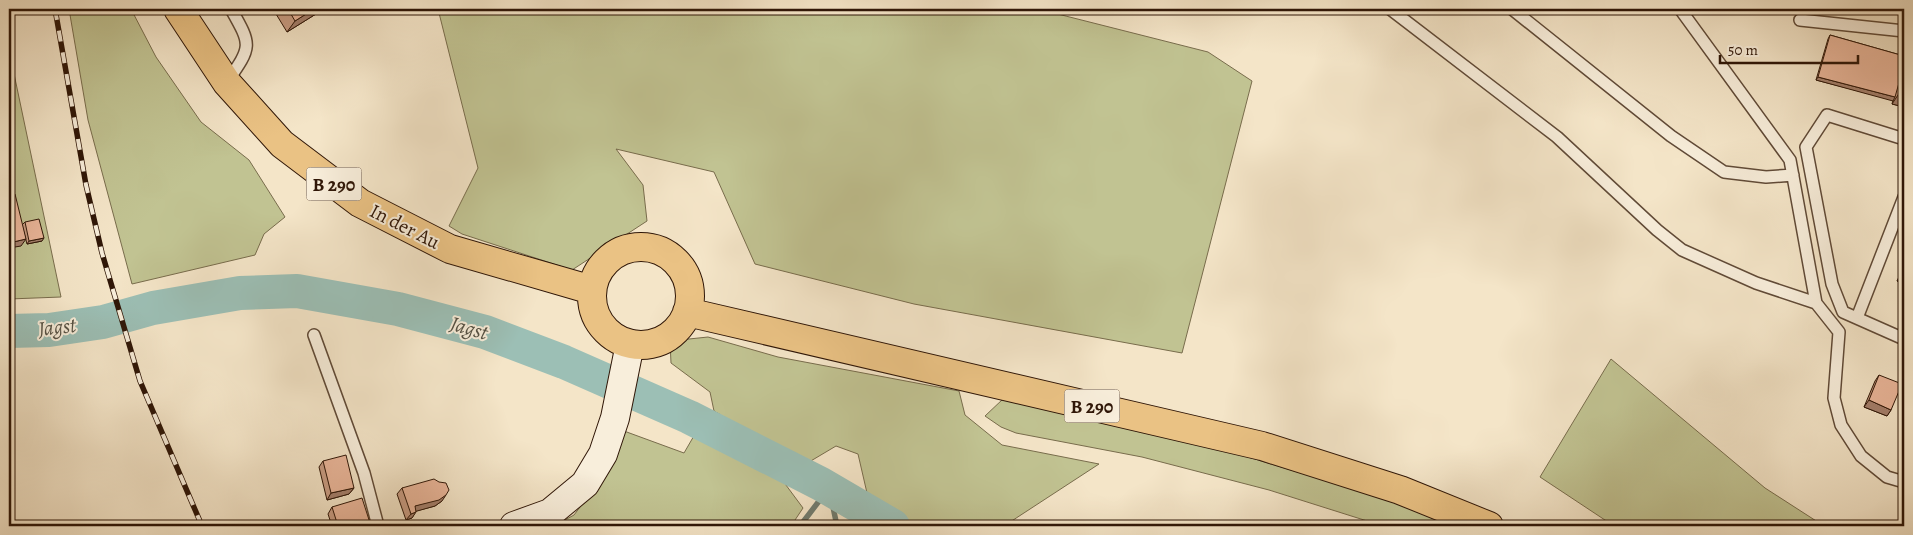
<svg xmlns="http://www.w3.org/2000/svg" width="1913" height="535" font-family="Alegreya,serif">
<style>
.grass{fill:#c1c392;stroke:#786c4c}
.lines{fill:none;stroke-linecap:round;stroke-linejoin:round}
.stream{stroke:#707b6f;stroke-width:5.5}
.river{stroke:#9cbfb5;stroke-width:34}
.service-casing{stroke:#604a37;stroke-width:14}
.secondary-casing{stroke:#2f1607;stroke-width:30}
.primary-casing{stroke:#2f1607;stroke-width:30}
.service{stroke:#f8eedb;stroke-width:11}
.secondary{stroke:#f8eedb;stroke-width:28}
.primary{stroke:#eac284;stroke-width:28}
.rail-casing{stroke:#2f1607;stroke-width:5.5}
.rail{stroke:#f8eedb;stroke-width:4;stroke-dasharray:11;stroke-linecap:butt}
.wall{fill:#c99d84;stroke:#2f1607}
.shaded-wall{fill:#a47f6c;stroke:#2f1607}
.building{fill:#eab69a;stroke:#2f1607}
.labels{text-anchor:middle;stroke-width:4;stroke-linejoin:round;paint-order:stroke}
.shield{fill:#f8eedb;stroke:#6b5747;stroke-width:1}
.shield-label{font-size:19px;font-weight:bold;fill:#2f1607}
.street-label{font-size:20px;fill:#2f1607;stroke:#f8eedb}
.water-label{font-size:21px;font-style:italic;fill:#555144;stroke:#f8eedb}
</style>
<rect width="100%" height="100%" fill="#f4e5c8"/>
<filter id="stains"><feTurbulence type="fractalNoise" baseFrequency=".004" numOctaves="4"/><feColorMatrix values="0 0 0 0 .2 0 0 0 0 .09 0 0 0 0 .02 0 0 0 .5 -.17"/></filter>
<radialGradient id="worn" r=".72"><stop offset=".6" stop-color="#630" stop-opacity="0"/><stop offset="1" stop-color="#630" stop-opacity=".3"/></radialGradient>
<!-- grass -->
<path class="grass" d="M69,9H131L156,57L201,122L249,160L285,217L264,234L255,255L132,284L88,120Z
M438,9H1038L1208,52L1252,81L1182,353L914,304L755,264L714,172L616,149L643,185L647,221L572,270L462,234L449,226L478,168Z
M9,50L61,297L9,299Z
M708,337L778,357L959,391L965,415L1002,445L1099,464L1004,526H907L867,493L858,454L836,446L804,465L714,411L710,392L671,363L670,341Z
M1611,359L1765,488L1824,526H1614L1540,477Z
M1003,399L1195,441L1387,499L1451,526H1383L1269,490L1142,457L1016,433L1001,427L985,416Z
M624,431L684,453L695,434L780,477L803,508L791,526H554L574,515L605,474Z"/>
<g class="lines">
<!-- stream -->
<path class="stream" d="M829,488L837,526
M800,526L829,488"/>
<!-- river -->
<path class="river" d="M9,331L49,330L103,322L153,308L240,293L297,291L398,309L485,332L564,362L689,417L821,484L893,526"/>
<!-- service casing -->
<g class="service-casing">
<path id="service" d="M1390,9L1557,137L1657,230L1682,250L1756,283L1816,303L1839,332L1834,398L1841,425L1861,456L1887,477L1904,482
M1512,9L1671,136L1724,172L1766,177L1793,175
M1680,9L1790,160L1816,303
M1800,20L1904,31
M227,82C252,46 252,46 231,9
M1904,139L1827,115L1806,147L1832,284L1843,312L1904,339
M1857,318L1904,197
M314,335L364,473L378,526"/>
</g>
<!-- secondary casing -->
<g class="secondary-casing">
<path id="secondary" d="M514,526L550,513L585,484L603,454L615,418L630,344"/>
</g>
<!-- primary casing -->
<g class="primary-casing">
<path id="primary" d="M178,9L227,83L282,144L360,203L450,249L592,290
M592 296a49 49 0 1 1 98 0a49 49 0 1 1-98 0Z
M687,312L1262,446L1400,490L1489,526"/>
</g>
<!-- service -->
<use href="#service" class="service"/>
<!-- secondary -->
<use href="#secondary" class="secondary"/>
<!-- primary -->
<use href="#primary" class="primary"/>
<!-- rail casing -->
<g class="rail-casing">
<path id="rail" d="M55,9L86,185L102,253L140,381L202,526"/>
</g>
<!-- rail -->
<use href="#rail" class="rail"/>
</g>
<!-- wall -->
<path class="wall" d="M273,9H324L287,32Z
M1830,35L1904,56V107L1892,104L1893,100L1816,80L1828,39Z
M25,222L42,241L27,244L22,225Z
M1904,266V284L1897,281Z
M1879,375L1891,410L1887,416L1864,407L1875,381Z
M323,461L354,488L349,494L327,500L319,467Z
M402,488L442,501L435,506L416,511L412,518L406,520L397,494Z
M332,507L371,526H332L328,514Z"/>
<!-- shaded-wall -->
<path class="shaded-wall" d="M314,9H324L287,32L295,21Z
M1818,77L1895,97L1893,101L1816,80Z
M1900,92L1904,94V107L1892,104Z
M44,238L42,241L27,244L29,241Z
M26,239L21,246L9,248V243Z
M1904,272V284L1897,281Z
M1869,400L1891,410L1887,416L1864,407Z
M354,488L349,494L327,500L331,493Z
M446,495L442,501L435,506L410,513L415,506Z
M416,512L412,518L406,520L411,514Z"/>
<!-- building -->
<path class="building" d="M288,9H314L295,21Z
M1830,35L1904,56V65L1895,97L1818,77Z
M1904,76V94L1900,92Z
M15,194L26,239L9,243V195Z
M39,219L44,238L29,241L25,222Z
M1879,375L1902,384L1891,410L1869,400Z
M346,455L354,488L331,493L323,461Z
M434,479L439,482L446,483L449,490L446,495L439,500L415,506L416,512L411,514L402,488Z
M362,498L371,526H338L332,507Z"/>
<g class="labels">
<!-- shield labels -->
<g class="shield">
<rect x="306.5" y="167.5" width="55" height="33" rx="4"/>
<rect x="1064.5" y="389.5" width="55" height="33" rx="4"/>
</g>
<g class="shield-label">
<text x="334" y="191">B 290</text>
<text x="1092" y="413">B 290</text>
</g>
<!-- street labels -->
<g class="street-label">
<text transform="translate(405 226) rotate(27)" y="7">In der Au</text>
</g>
<!-- water labels -->
<g class="water-label">
<text transform="translate(57 327) rotate(-6)" y="7">Jagst</text>
<text transform="translate(469 328) rotate(16)" y="7">Jagst</text>
</g>
</g>
<!-- margin -->
<rect width="1913" height="535" fill="none" stroke="#f4e5c8" stroke-width="30"/>
<rect x="10" y="10" width="1893" height="515" fill="none" stroke="#2f1607" stroke-width="2.5"/>
<rect x="15" y="15" width="1883" height="505" fill="none" stroke="#2f1607"/>
<!-- scale -->
<path d="M1720 55v8h138v-8" fill="none" stroke="#2f1607" stroke-width="2.5"/>
<text x="1728" y="55" font-size="15" fill="#2f1607" stroke="#f8eedb" stroke-width="4" paint-order="stroke">50 m</text>
<rect width="100%" height="100%" filter="url(#stains)"/>
<rect width="100%" height="100%" fill="url(#worn)"/>
</svg>
